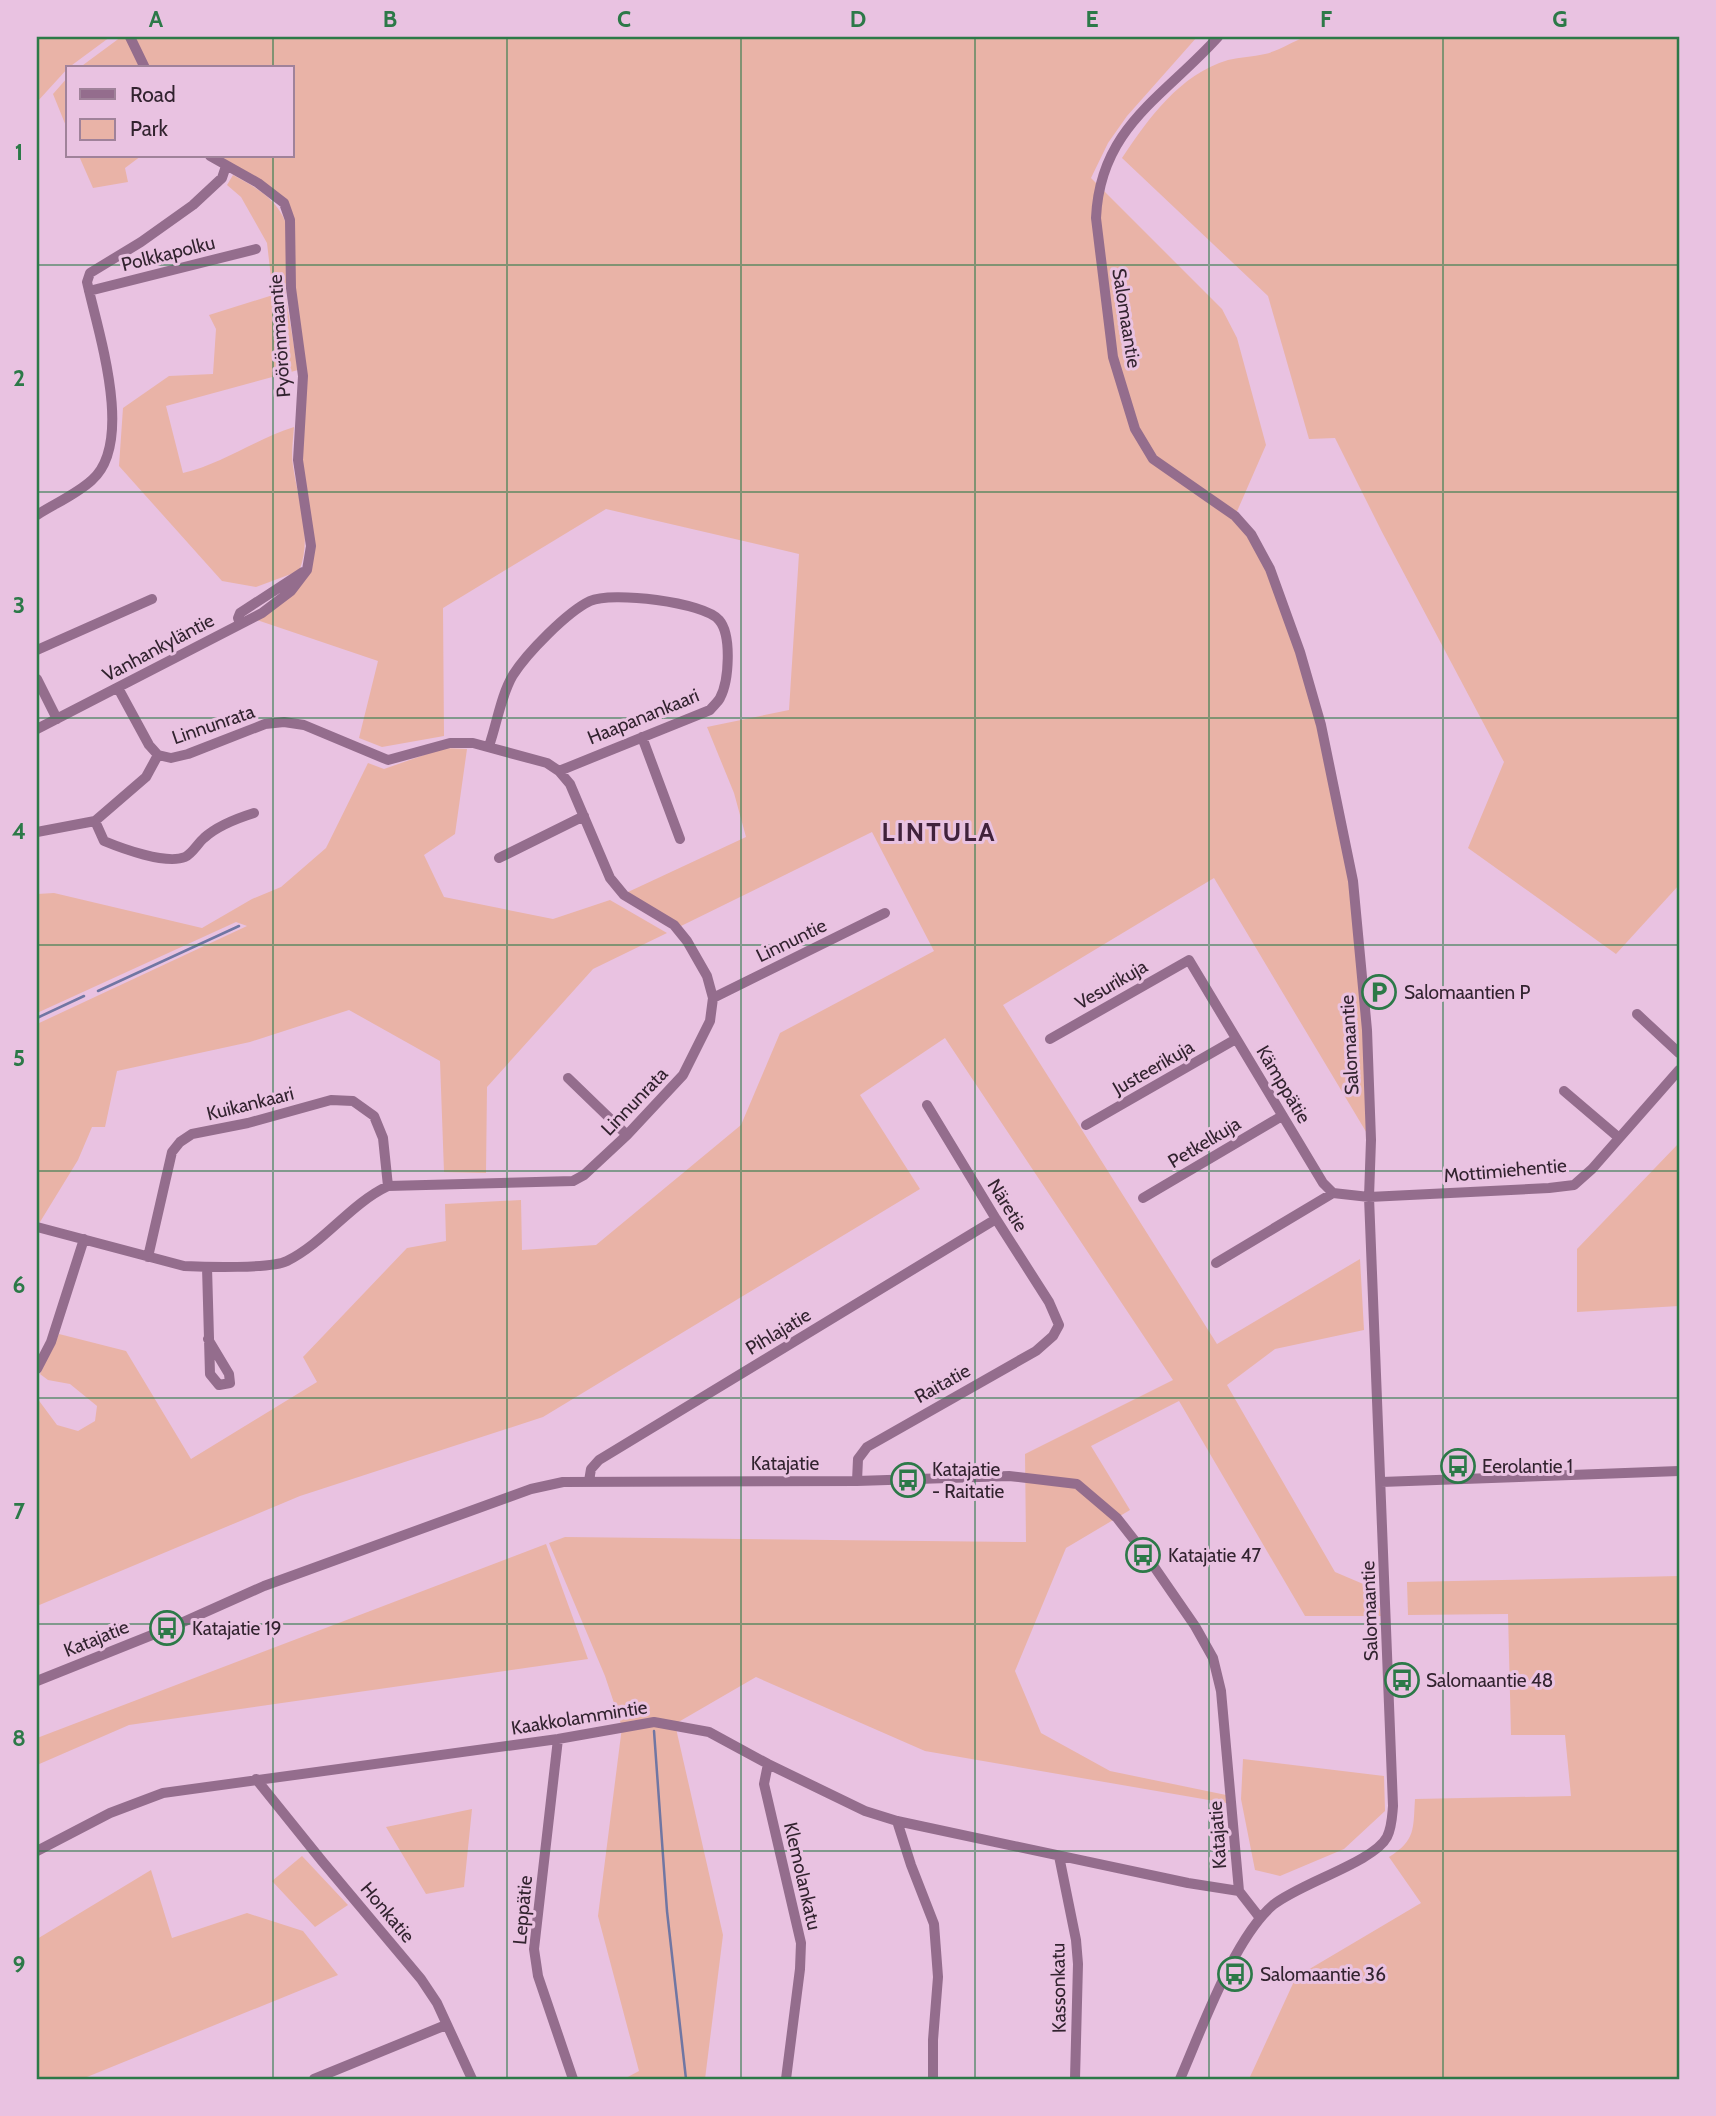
<svg xmlns="http://www.w3.org/2000/svg" width="1716" height="2116" font-family="Cabin,sans-serif">
<style>
.green{fill:#e9b3a7}
.lines{fill:none;stroke-linecap:round;stroke-linejoin:round}
.stream{stroke:#7076a3;stroke-width:2.5}
.minor{stroke:#946d8d;stroke-width:10}
.grid{fill:none;stroke:#2c7948;stroke-width:2;stroke-opacity:0.55}
.labels{text-anchor:middle;stroke-width:6;stroke-linejoin:round;paint-order:stroke}
.street-label{font-size:19px;fill:#32232f;stroke:#e9c2e1}
.poi-label{font-size:19px;fill:#32232f;stroke:#e9c2e1;text-anchor:start}
.district-label{font-size:26px;font-weight:bold;letter-spacing:2px;fill:#40223b;stroke:#e9c2e1}
.neatline{fill:none;stroke:#2c7948;stroke-width:2.5}
.grid-label{font-size:23px;text-anchor:middle;font-weight:bold;fill:#2c7948}
</style>
<rect width="100%" height="100%" fill="#e9c2e1"/>
<!-- green -->
<path class="green" d="M37,37H110L68,68L37,102Z
M121,37H126L141,68H79Z
M131,37H1197L1127,116L1108,143L1091,178L1222,309L1237,338L1266,445L1235,516L1270,569L1300,652L1351,868L1371,1140L1214,878L1003,1005L1217,1344L1360,1259L1364,1330L1275,1349L1227,1385L1335,1572L1375,1589L1381,1616H1305L1179,1401L1091,1446L1130,1510L1066,1548L1015,1671L1041,1733L1110,1771L1231,1796L1232,1804L925,1751L756,1677L675,1724L723,1935L705,2079H624L639,2071L598,1916L622,1727L605,1676L549,1543L565,1537L1026,1542L1025,1454L1173,1380L945,1038L860,1095L920,1189L543,1417L300,1496L37,1606V1398L57,1425L78,1431L95,1421L97,1406L70,1384L48,1380L40,1374L59,1334L126,1351L191,1459L317,1382L303,1357L407,1248L446,1241L445,1204L521,1200L522,1250L596,1245L741,1125L780,1033L934,951L872,832L681,926L628,892L746,837L734,793L707,727L789,710L799,554L606,509L443,608L444,736L382,747L359,738L378,661L251,618L291,591L307,570L311,546L298,460L303,376L286,238V298L298,370L166,406L183,473C222,464 256,439 294,427C293,440 291,454 293,466C298,501 313,538 299,571L256,587L222,581L119,466L123,408L169,376L213,374L216,329L209,315L273,295L267,243L241,197L227,185L233,175C255,187 275,197 285,221L284,203L211,156H292V68H146Z
M1305,37H1679V885L1616,954L1468,848L1504,762L1382,532L1335,438L1309,439L1268,296L1122,158C1148,119 1180,74 1228,60C1240,57 1253,57 1265,54C1278,51 1292,42 1305,37Z
M68,77V131L53,94Z
M79,156H141L125,168L128,182L93,188Z
M444,748L467,749L455,834L424,855L444,897L553,919L610,900L667,933L593,969L487,1087L486,1173L444,1172L440,1061L349,1010L250,1042L117,1071L105,1127H92L78,1160L40,1222L37,1221V1024L247,926L236,922L37,1013V894L54,893L202,928L252,899L281,887L326,848L368,763L384,769Z
M1679,1143V1306L1577,1312V1249Z
M546,1544L588,1659L129,1725L37,1765V1738Z
M1679,1576V2079H1249L1296,1977L1421,1903L1389,1857C1416,1840 1413,1829 1415,1799L1571,1796L1565,1735H1511L1508,1614L1408,1615L1407,1582Z
M1243,1759L1384,1776L1385,1811L1344,1849L1280,1876L1255,1870L1241,1799Z
M472,1809L464,1887L426,1894L386,1827Z
M302,1856L348,1905L315,1927L272,1881Z
M151,1870L172,1938L247,1913L303,1931L338,1975L82,2079H37V1939Z"/>
<g class="lines">
<!-- stream -->
<path class="stream" d="M98,991L239,926
M37,1018L84,996
M654,1731L667,1911L686,2079"/>
<!-- minor -->
<path class="minor" d="M130,37L145,68
M89,291L256,249
M37,515C54,504 77,494 92,480C135,442 98,332 87,282L90,273L141,242L193,205L222,178L226,166
M240,624L238,618L240,613L303,572
M37,650L152,599
M37,679L57,719
M37,729L262,613L291,591L307,570L311,546L298,460L303,376L291,288L290,220L284,203L258,183L210,156
M642,737L680,839
M489,746C497,723 501,695 513,675C527,653 567,612 590,601C611,591 704,602 719,620C732,635 729,681 720,698C718,702 713,706 710,710L559,771
M95,821L104,841C121,848 166,865 185,857C192,854 198,843 204,838C217,826 238,818 254,813
M37,832L95,821L146,777L158,755
M499,858L584,816
M713,998L885,913
M1637,1014L1679,1053
M1050,1039L1189,960L1323,1183L1333,1193L1369,1197L1549,1188L1574,1185L1592,1169L1679,1070
M568,1078L627,1135
M1564,1091L1618,1137
M1086,1125L1236,1039
M1143,1198L1282,1116
M37,1227L184,1266C205,1267 271,1269 287,1261C325,1242 350,1204 388,1186L573,1181L584,1175L627,1135L683,1075L710,1021L713,998L707,976L687,941L674,925L624,895L610,878L570,784L559,771L547,763L473,743H450L388,760L304,725L284,722L265,724L188,754L171,758L158,755L149,745L118,688
M148,1257L172,1152L180,1142L192,1134L248,1123L331,1100L353,1101L374,1116L383,1138L388,1186
M1216,1263L1333,1193
M207,1267L210,1374L219,1385L230,1383L229,1374L208,1339
M37,1369L51,1342L84,1239
M589,1481L591,1469L599,1460L996,1219
M857,1481L858,1459L867,1447L1036,1351L1053,1336L1059,1325L1049,1302L996,1219L927,1105
M1381,1482L1679,1471
M37,1681L172,1627L264,1586L531,1489L563,1482L857,1481L1009,1476L1077,1484L1117,1518L1146,1555L1195,1626L1213,1658L1221,1691L1239,1891L1260,1918
M558,1739L534,1949L538,1976L573,2079
M768,1764L764,1784L801,1943L800,1969L786,2079
M256,1779L322,1861L421,1979L437,2003L472,2079
M897,1821L911,1865L934,1924L938,1977L933,2040V2079
M37,1851L110,1813L163,1793L558,1739L654,1722L709,1732L768,1764L865,1811L897,1821L1188,1883L1239,1891
M1059,1856L1076,1940L1078,1964L1075,2079
M314,2079L446,2025
M1180,2079C1201,2031 1234,1938 1273,1905C1300,1883 1374,1862 1387,1837C1392,1827 1392,1817 1393,1806L1369,1197L1371,1140L1367,1030L1353,881L1321,725L1300,652L1270,569L1251,534L1235,516L1153,459L1135,429L1113,357L1096,218C1100,127 1164,97 1218,37"/>
</g>
<!-- grid -->
<path class="grid" d="M273,37V68M507,37V2079M741,37V2079M975,37V2079M1209,37V2079M1443,37V2079M273,156V2079M37,265H1679M37,492H1679M37,718H1679M37,945H1679M37,1171H1679M37,1398H1679M37,1624H1679M37,1851H1679"/>
<!-- icons -->
<defs>
<g id="parking-ring" transform="scale(1.75)"><circle r="9.5" fill="#e9c2e1" stroke="#2c7948" stroke-width="1.5"/><path d="M-3.5-5.5H1a3.5 3.5 0 0 1 0 7H-1V5.5H-3.5ZM-1-3.4V-.6H.8a1.4 1.4 0 0 0 0-2.8Z" fill="#2c7948"/></g>
<g id="bus-ring" transform="scale(1.75)"><circle r="9.5" fill="#e9c2e1" stroke="#2c7948" stroke-width="1.5"/><path d="M-5-6H5V4H4V6H2V4H-2V6H-4V4H-5ZM-3.5-4V0h7V-4ZM-3.5 1.2v1.5H-2V1.2ZM2 1.2v1.5H3.5V1.2Z" fill="#2c7948"/></g>
</defs>
<g fill-rule="evenodd">
<use href="#parking-ring" x="1379" y="992"/>
<use href="#bus-ring" x="1458" y="1466"/>
<use href="#bus-ring" x="908" y="1480"/>
<use href="#bus-ring" x="1143" y="1555"/>
<use href="#bus-ring" x="167" y="1628"/>
<use href="#bus-ring" x="1402" y="1680"/>
<use href="#bus-ring" x="1235" y="1974"/>
</g>
<g class="labels">
<!-- street labels -->
<g class="street-label">
<text transform="translate(168 253) rotate(-14)" y="7">Polkkapolku</text>
<text transform="translate(1127 318) rotate(81)" y="7">Salomaantie</text>
<text transform="translate(279 336) rotate(-94)" y="7">Pyörönmaantie</text>
<text transform="translate(158 647) rotate(-28)" y="7">Vanhankyläntie</text>
<text transform="translate(643 716) rotate(-22)" y="7">Haapanankaari</text>
<text transform="translate(213 724) rotate(-19)" y="7">Linnunrata</text>
<text transform="translate(791 940) rotate(-26)" y="7">Linnuntie</text>
<text transform="translate(1111 984) rotate(-30)" y="7">Vesurikuja</text>
<text transform="translate(1349 1045) rotate(-93)" y="7">Salomaantie</text>
<text transform="translate(1153 1067) rotate(-30)" y="7">Justeerikuja</text>
<text transform="translate(1284 1084) rotate(59)" y="7">Kämppätie</text>
<text transform="translate(634 1101) rotate(-46)" y="7">Linnunrata</text>
<text transform="translate(250 1103) rotate(-14)" y="7">Kuikankaari</text>
<text transform="translate(1204 1142) rotate(-31)" y="7">Petkelkuja</text>
<text transform="translate(1505 1170) rotate(-5)" y="7">Mottimiehentie</text>
<text transform="translate(1008 1205) rotate(58)" y="7">Näretie</text>
<text transform="translate(778 1331) rotate(-31)" y="7">Pihlajatie</text>
<text transform="translate(942 1383) rotate(-29)" y="7">Raitatie</text>
<text x="785" y="1470">Katajatie</text>
<text transform="translate(1369 1611) rotate(-92)" y="7">Salomaantie</text>
<text transform="translate(96 1638) rotate(-22)" y="7">Katajatie</text>
<text transform="translate(579 1717) rotate(-9)" y="7">Kaakkolammintie</text>
<text transform="translate(1217 1835) rotate(-94)" y="7">Katajatie</text>
<text transform="translate(803 1876) rotate(77)" y="7">Klemolankatu</text>
<text transform="translate(522 1910) rotate(-85)" y="7">Leppätie</text>
<text transform="translate(388 1912) rotate(50)" y="7">Honkatie</text>
<text transform="translate(1058 1988) rotate(-91)" y="7">Kassonkatu</text>
</g>
<!-- poi labels -->
<g class="poi-label">
<text x="1404" y="999">Salomaantien P</text>
<text x="1482" y="1473">Eerolantie 1</text>
<text x="932" y="1476">Katajatie<tspan x="932" dy="22">- Raitatie</tspan></text>
<text x="1168" y="1562">Katajatie 47</text>
<text x="192" y="1635">Katajatie 19</text>
<text x="1426" y="1687">Salomaantie 48</text>
<text x="1260" y="1981">Salomaantie 36</text>
</g>
<!-- district labels -->
<g class="district-label">
<text x="939" y="841">LINTULA</text>
</g>
</g>
<!-- border -->
<rect width="1716" height="2116" fill="none" stroke="#e9c2e1" stroke-width="77"/>
<!-- legend -->
<rect x="66" y="66" width="228" height="91" fill="#e9c2e1" stroke="#a0829a" stroke-width="2"/>
<rect x="80" y="89" width="35" height="10" fill="#946d8d" stroke="#a0829a" stroke-width="2"/>
<text x="130" y="102" font-size="21" fill="#32232f">Road</text>
<rect x="80" y="119" width="35" height="21" fill="#e9b3a7" stroke="#a0829a" stroke-width="2"/>
<text x="130" y="136" font-size="21" fill="#32232f">Park</text>
<rect x="38" y="38" width="1640" height="2040" class="neatline"/>
<g class="grid-label">
<text x="156" y="27">A</text>
<text x="390" y="27">B</text>
<text x="624" y="27">C</text>
<text x="858" y="27">D</text>
<text x="1092" y="27">E</text>
<text x="1326" y="27">F</text>
<text x="1560" y="27">G</text>
<text x="19" y="160">1</text>
<text x="19" y="386">2</text>
<text x="19" y="613">3</text>
<text x="19" y="839">4</text>
<text x="19" y="1066">5</text>
<text x="19" y="1293">6</text>
<text x="19" y="1519">7</text>
<text x="19" y="1746">8</text>
<text x="19" y="1972">9</text>
</g>
</svg>
